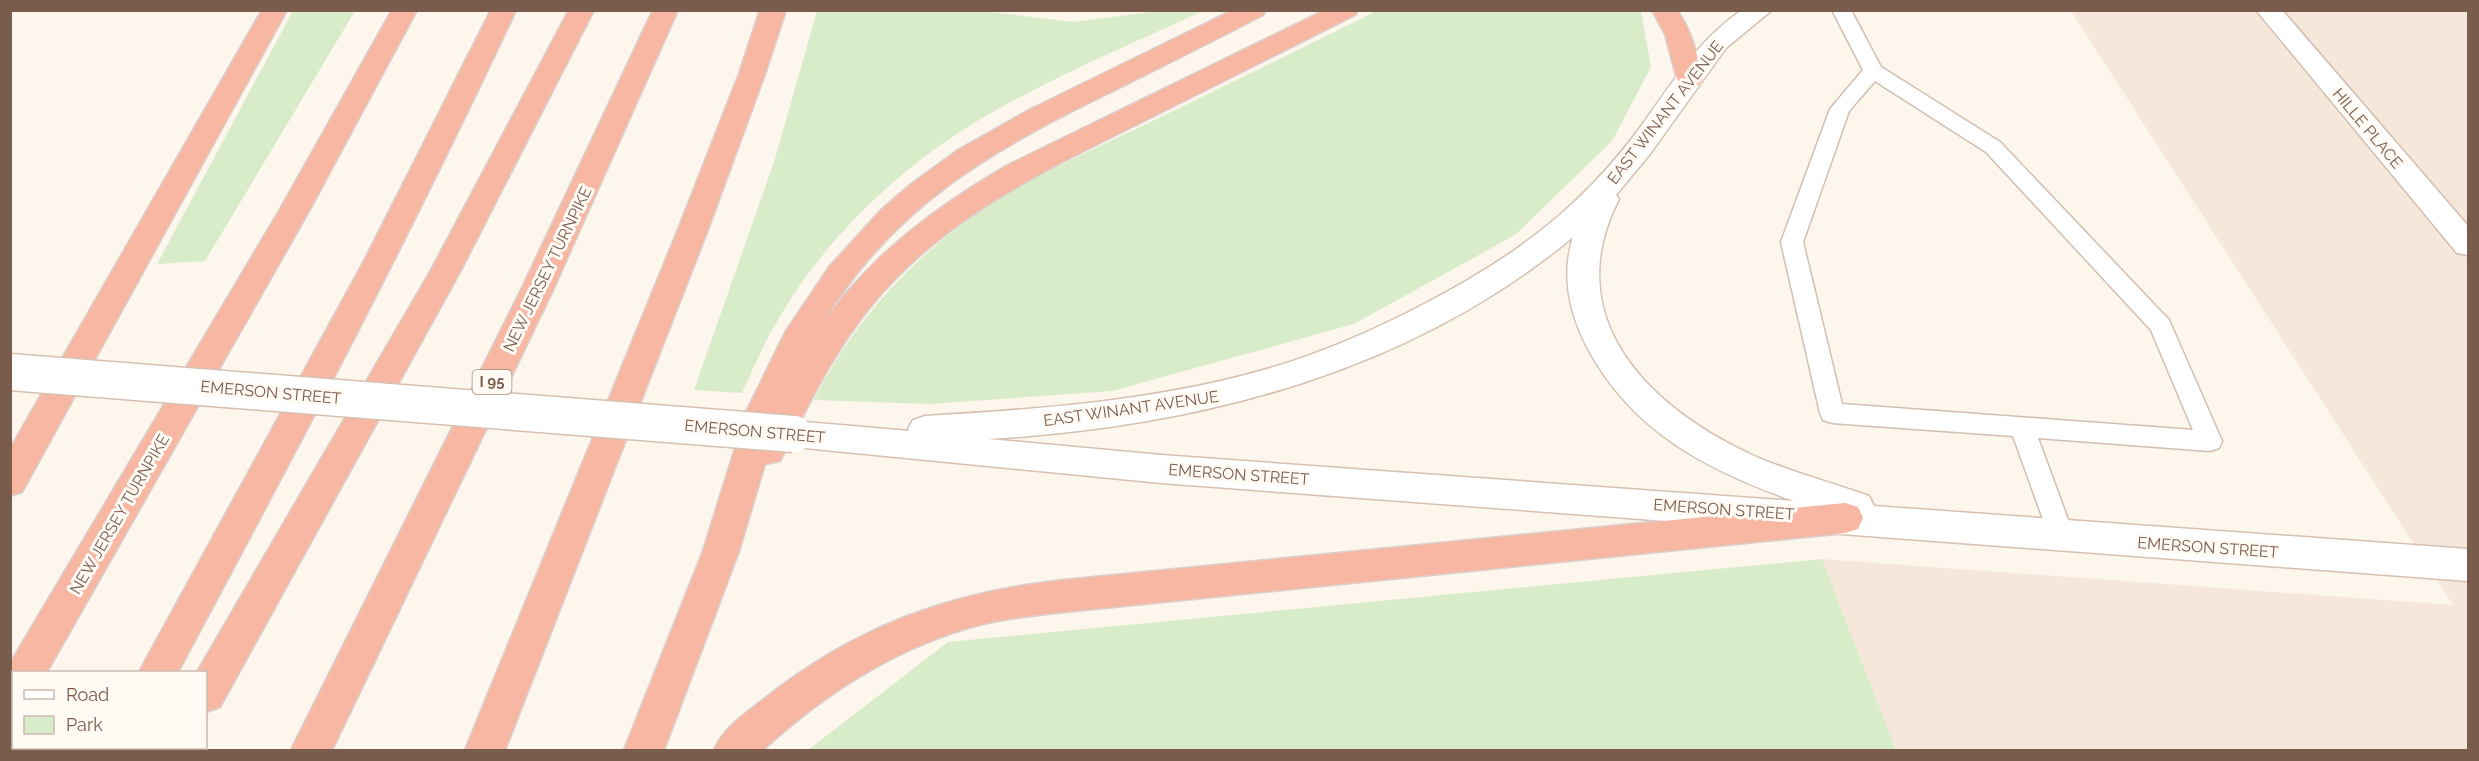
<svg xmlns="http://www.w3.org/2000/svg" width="2479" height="761" font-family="Raleway,sans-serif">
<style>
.residential{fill:#f5e8da}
.green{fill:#d8ecc9}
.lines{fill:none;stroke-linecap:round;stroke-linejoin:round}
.service-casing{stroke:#d1beb0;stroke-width:3}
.minor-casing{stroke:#d1beb0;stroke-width:3}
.secondary-casing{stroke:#d6c0b0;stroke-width:3}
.motorway-casing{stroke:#dad1cd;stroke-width:3}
.service{fill:#fff;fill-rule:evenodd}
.minor{fill:#fff;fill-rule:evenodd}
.secondary{fill:#fff;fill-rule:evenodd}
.motorway{fill:#f7b7a3;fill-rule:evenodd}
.secondary-bridge-casing{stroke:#d6c0b0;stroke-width:39;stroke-linecap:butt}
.secondary-bridge{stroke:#fff;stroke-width:36}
.labels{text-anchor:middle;stroke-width:6;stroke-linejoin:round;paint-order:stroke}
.shield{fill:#fffaf3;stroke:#a28b7f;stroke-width:1.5}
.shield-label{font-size:15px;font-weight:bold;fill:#7a5c4d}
.street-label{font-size:16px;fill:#7a5c4d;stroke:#fffaf3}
</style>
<rect width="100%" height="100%" fill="#fdf6ec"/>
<!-- residential -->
<path class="residential" d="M2071,11H2468V750H1896L1822,559L2453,605Z"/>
<!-- green -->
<path class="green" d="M293,11H355L205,261L157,264Z
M982,11L1073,22L1159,11H1203C1125,47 1035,84 963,130C894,174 828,238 785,308C768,335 755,364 742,393L694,390L775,159L817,11Z
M1377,11H1641L1651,67L1612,141L1515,235L1354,324L1112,391L930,404L814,400C855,317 921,248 999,199C1049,168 1105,144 1157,119C1230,83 1304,47 1377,11Z
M1822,559L1896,750H808L948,642Z"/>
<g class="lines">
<!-- service casing -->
<g class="service-casing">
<path id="service" d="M1832,10H1851L1881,67L2000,142L2169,320L2222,441L2219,448L2210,451L2038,438L2074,536L2070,544L2061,547L2052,544L2013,436L1832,423L1823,420L1820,413L1781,242L1830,109L1863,70ZM1875,81L1986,152L2151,330L2193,430L1842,404L1803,242L1849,111Z"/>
</g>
<!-- minor casing -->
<g class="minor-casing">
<path id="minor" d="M2256,10H2282L2468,226V255L2457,253Z"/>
</g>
<!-- secondary casing -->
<g class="secondary-casing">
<path id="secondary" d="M1742,10H1772L1726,48L1650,154L1616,195L1619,199C1558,318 1648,407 1752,455C1790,472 1830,482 1869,496L1874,506L2468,549V581L1161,483L794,447L782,444L777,434L782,424L794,421L909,431L908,429L913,420L925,416C1040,409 1156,401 1267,369C1322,353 1375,330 1426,303C1478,276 1529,244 1572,204C1598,180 1621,154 1642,125C1673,82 1697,41 1742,10ZM1573,237C1561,275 1569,312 1587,347C1632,432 1707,470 1794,501L1161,455L988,439C1197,427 1409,373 1573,237Z"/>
</g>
<!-- motorway casing -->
<g class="motorway-casing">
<path id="motorway" d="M262,10H287L22,492L10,496V449Z
M392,10H417L309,211L47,672H14V715L10,716L12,660L279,211Z
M491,10H516C411,235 295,454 178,672H139L364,261Z
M569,10H594L461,270L220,707L206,712V672H197L431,270Z
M653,10H678L553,290L332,750H291L521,290Z
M760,10H786L765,74L707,232L505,750H465L677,232L739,74Z
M1233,10H1266L1263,15C1213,41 1163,66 1113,91C994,149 893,205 823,323C871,255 937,206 1008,165L1325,10H1358L1355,15C1283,51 1212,87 1140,123C1042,172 943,218 872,305C833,352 808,406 780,461L765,464L739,551L664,750H624L703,551L747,410L786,331L829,267L881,210L910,185L958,150L1029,110Z
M1652,10H1677C1692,31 1697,55 1703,79L1699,85L1690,87L1681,85L1677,79L1665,34Z
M1845,503L1858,507L1863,518L1858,529L1845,533L1064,612C1037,615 1009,618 983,624C900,645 825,693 763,750H714C723,728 745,714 764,699C855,627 949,592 1064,580Z
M96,748H137L136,750H95Z
M155,748H196L195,750H154Z"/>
</g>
<!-- service -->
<use href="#service" class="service"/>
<!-- minor -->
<use href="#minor" class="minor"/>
<!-- secondary -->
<use href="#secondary" class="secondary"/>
<!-- motorway -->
<use href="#motorway" class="motorway"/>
<!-- secondary-bridge casing -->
<g class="secondary-bridge-casing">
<path id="secondary-bridge" d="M10,372L794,434"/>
</g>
<!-- secondary-bridge -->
<use href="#secondary-bridge" class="secondary-bridge"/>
</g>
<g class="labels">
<!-- shield labels -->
<rect class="shield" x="472.5" y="370" width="39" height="24" rx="4.5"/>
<g class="shield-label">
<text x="492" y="387">I 95</text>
</g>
<!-- street labels -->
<g class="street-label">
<text transform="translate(1665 112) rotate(-52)" y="6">EAST WINANT AVENUE</text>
<text transform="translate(2368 128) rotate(50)" y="6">HILLE PLACE</text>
<text transform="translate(547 269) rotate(-64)" y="6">NEW JERSEY TURNPIKE</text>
<text transform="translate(271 392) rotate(5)" y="6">EMERSON STREET</text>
<text transform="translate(1131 408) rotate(-8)" y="6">EAST WINANT AVENUE</text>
<text transform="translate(755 431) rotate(5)" y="6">EMERSON STREET</text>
<text transform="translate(1239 474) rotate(4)" y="6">EMERSON STREET</text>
<text transform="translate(1724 509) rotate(4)" y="6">EMERSON STREET</text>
<text transform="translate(119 514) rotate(-60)" y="6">NEW JERSEY TURNPIKE</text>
<text transform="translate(2208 547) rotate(4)" y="6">EMERSON STREET</text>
</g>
</g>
<!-- border -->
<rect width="2479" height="761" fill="none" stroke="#7a5c4d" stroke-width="24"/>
<!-- legend -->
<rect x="12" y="671" width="195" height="78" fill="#fffaf3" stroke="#cabbb1" stroke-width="1.5"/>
<rect x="24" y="690" width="30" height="9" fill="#ffffff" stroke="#cabbb1" stroke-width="1.5"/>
<text x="66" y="701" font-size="18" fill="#7a5c4d">Road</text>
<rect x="24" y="716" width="30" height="18" fill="#d8ecc9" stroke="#cabbb1" stroke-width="1.5"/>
<text x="66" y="731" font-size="18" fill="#7a5c4d">Park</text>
</svg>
